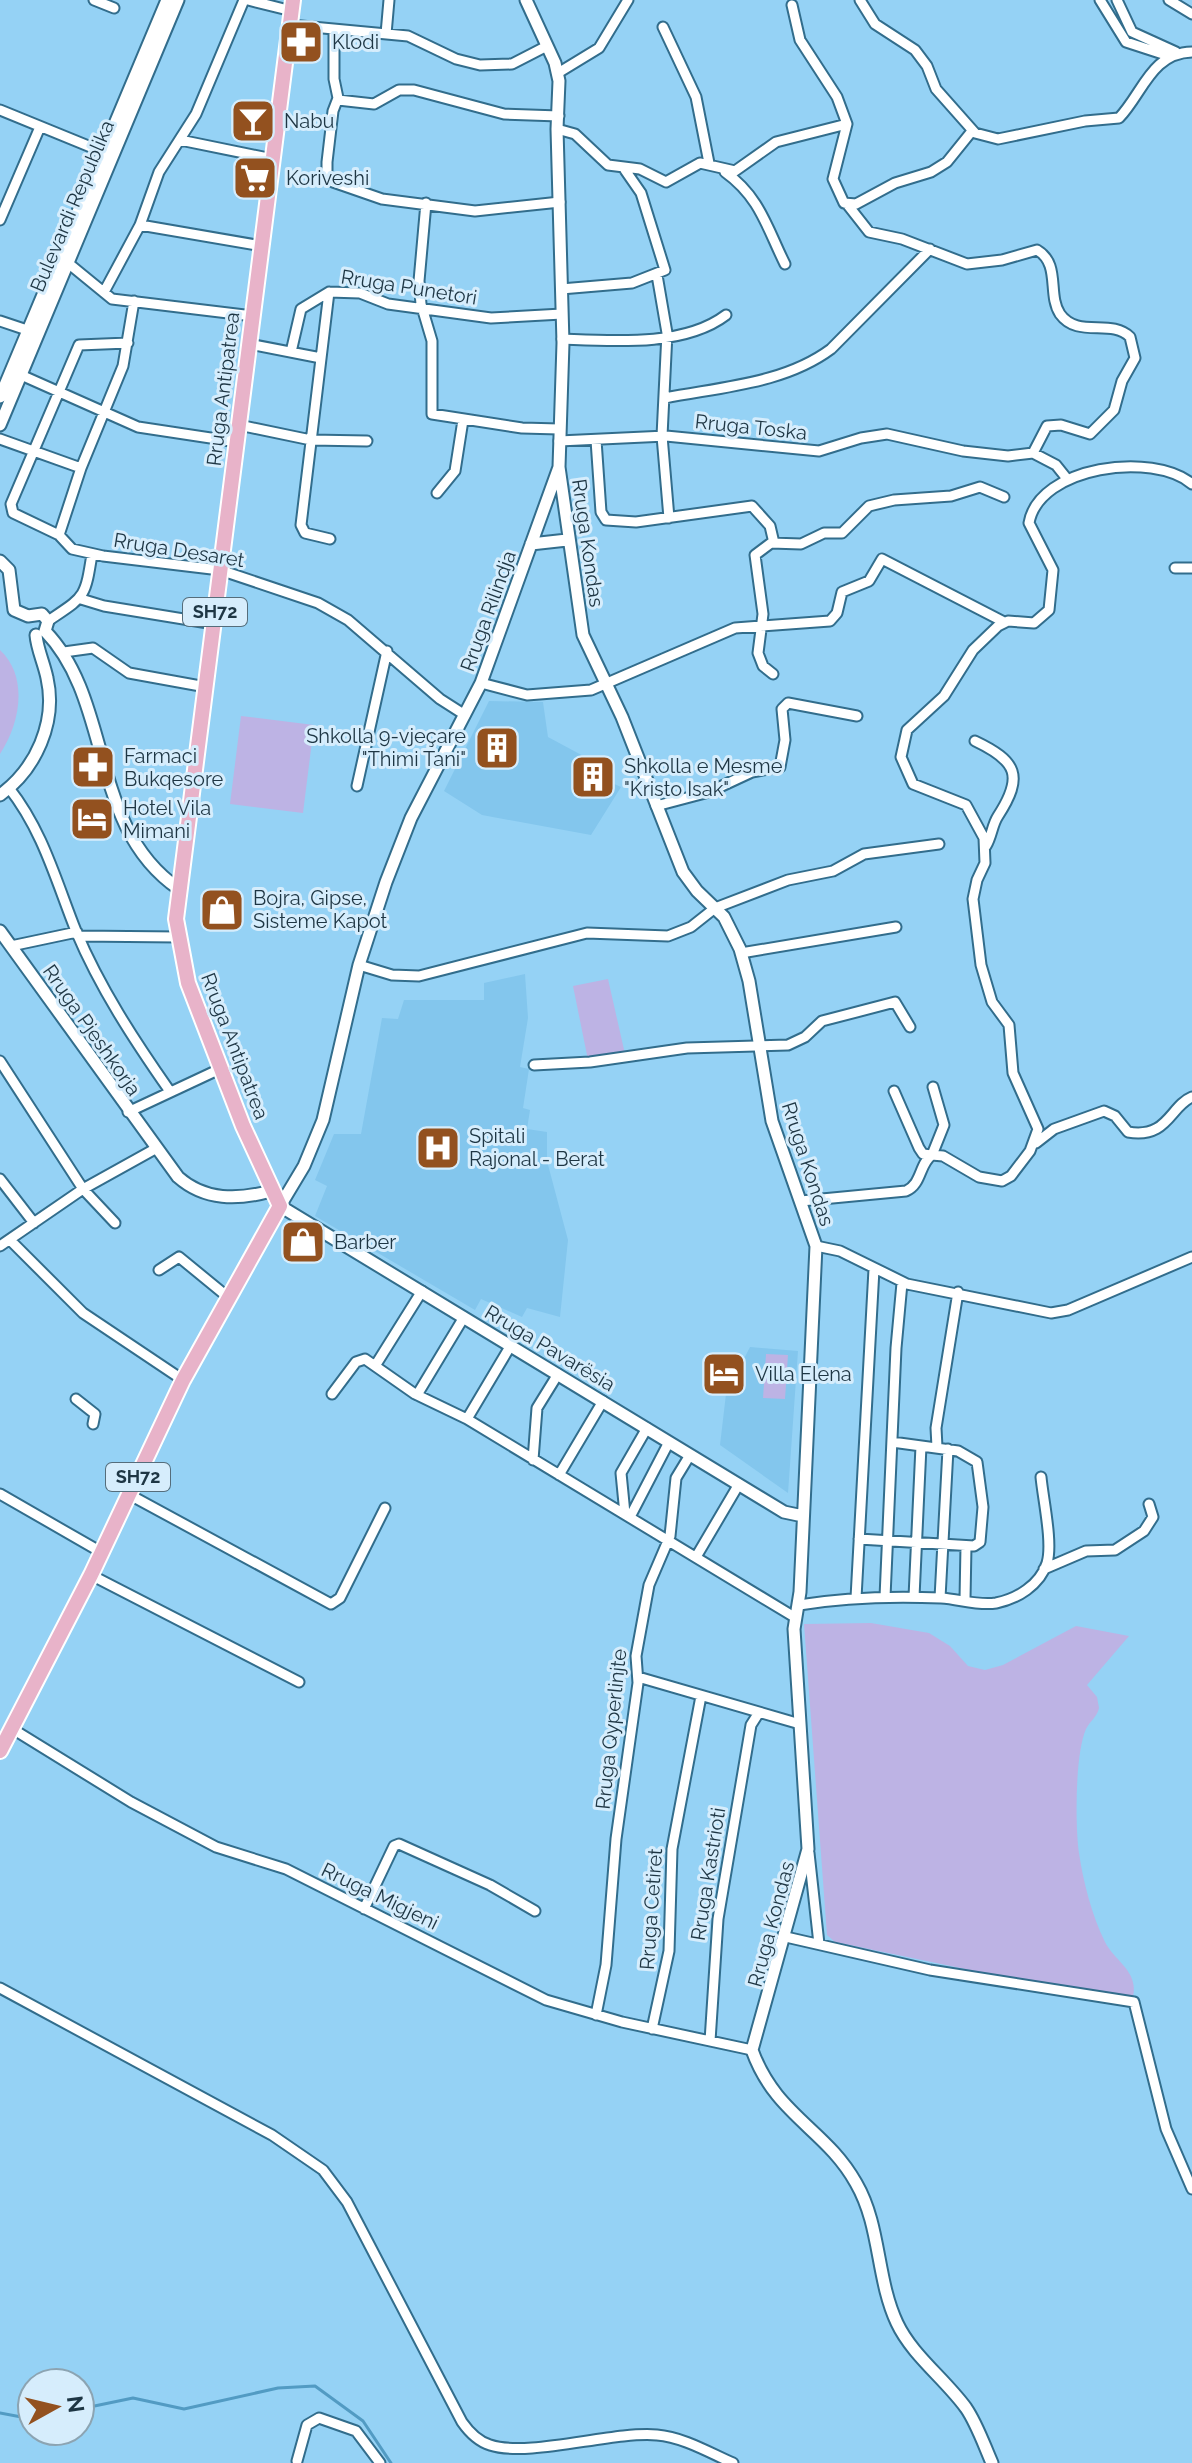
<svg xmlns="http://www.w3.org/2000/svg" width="1192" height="2463" font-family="Raleway,sans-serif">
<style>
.built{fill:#83c6ed}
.green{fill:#bdb3e4}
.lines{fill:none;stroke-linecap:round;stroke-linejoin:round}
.stream{stroke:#529bc3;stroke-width:3}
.minor-casing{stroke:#326d8c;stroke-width:13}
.tertiary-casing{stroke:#326d8c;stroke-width:15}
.primary-casing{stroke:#fff;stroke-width:18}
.minor{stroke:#fff;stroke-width:9}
.tertiary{stroke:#fff;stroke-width:11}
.primary{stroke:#e8b3c9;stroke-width:14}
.labels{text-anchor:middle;stroke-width:6;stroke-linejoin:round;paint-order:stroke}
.shield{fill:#d6edfc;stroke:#556d7b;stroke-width:2}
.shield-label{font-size:18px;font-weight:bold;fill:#1e3644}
.poi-label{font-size:20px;fill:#1e3644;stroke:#d6edfc;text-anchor:start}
.street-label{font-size:20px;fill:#1e3644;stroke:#d6edfc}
</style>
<rect width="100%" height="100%" fill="#95d2f5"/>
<!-- built -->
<path class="built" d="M489,701L543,702L548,737L615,773L610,782L621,787L591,835L482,815L444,791Z
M525,974L528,1018L520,1067L529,1069L523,1108L530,1110L527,1129L547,1132V1161L568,1240L560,1317L527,1308L522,1317L481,1299L475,1310L315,1216L327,1186L315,1180L334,1134H361L382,1018L398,1019L404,1000H484V983Z
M750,1347L798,1351L788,1493L720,1445L726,1394Z"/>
<!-- green -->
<path class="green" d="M0,650C29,677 20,724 0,754Z
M241,716L314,725L303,813L230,804Z
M608,979L625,1054L588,1060L573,986Z
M766,1354L788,1355L785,1399L763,1398Z
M871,1623L929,1633L950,1646L968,1666L985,1670L1003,1665L1076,1626L1129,1636L1087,1685L1097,1697L1099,1708C1097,1717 1090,1721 1086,1729C1075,1754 1075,1825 1079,1853C1083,1881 1092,1916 1105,1942C1115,1962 1141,1972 1132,2000L1124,2002L835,1942L827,1935L804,1624Z"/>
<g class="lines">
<!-- stream -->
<path class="stream" d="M80,2409L133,2398L184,2409L278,2388L315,2386L363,2421L391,2463
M0,2413L32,2419"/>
<!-- minor casing -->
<g class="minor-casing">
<path id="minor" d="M94,0L114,8
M248,0L292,11
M860,0L875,24L915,50L927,66L936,89L975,133L998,139L1085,121L1119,118C1143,93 1151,53 1192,52
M1100,0L1126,42L1169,56
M1117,0L1132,32L1176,52
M1169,0L1192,14
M792,5L800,40L837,97L847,124L833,179L844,203L856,204L895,183L931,172L947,162L972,131
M291,25L408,36L456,59L480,65L512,64L547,46
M663,27L696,97L709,163
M334,31V79L338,98L333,111L327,162V174L333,182L382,199L475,211L560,202
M386,34L389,0
M558,73L599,48L628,0
M338,100L374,104L399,90H414L504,114L559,116
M0,110L103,152
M557,129L575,134L608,165L640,169L666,182L700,163L735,171L776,142L847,124
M180,140L273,159
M725,172C760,197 767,228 785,264
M426,203L419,281L421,304L432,341V414L522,428L559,429
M847,204L869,232L902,239L967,264L1002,260L1037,250C1061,264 1047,294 1060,314C1078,339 1111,318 1130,337L1135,358L1122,381L1114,410L1090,434L1061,425L1047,426L1033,453
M0,220L40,127
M140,225L262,246
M68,263L112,299L253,316
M657,275L667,333L662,436L669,518
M561,289L632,283L665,270L641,193L625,170
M104,292L140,225L159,172L196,114L244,0
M329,292L301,525L305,533L330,539
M0,321L27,330
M562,339C612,341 684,347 726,315
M128,343L79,345L11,504L13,513L59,535L72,549L103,556L220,570L318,603L348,620L440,699L465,715
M249,344L321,358
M291,352L301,309L329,292L360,293L388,304L491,318L562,314
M21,375L138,427L237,442
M665,398C720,387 784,384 831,349L930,249
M239,425L311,440L367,441
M0,439L81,468
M596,440L601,512L606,520L636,522L752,506L770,526L774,543
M559,441L666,436L819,451L861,438L887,434L963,451L1008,456L1033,453L1056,465L1068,480
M437,493L455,471L463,420
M59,535L81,468L123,366L134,301
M1175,568H1192
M81,599L104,606L214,624
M48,621C85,596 85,599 92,554
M64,652L93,648L129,673L206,687
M773,674L763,666L758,653L763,614L755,555L771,543L801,544L824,533H842L869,506L894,500L951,496L980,487L1004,497
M481,683L527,695L591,690L735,628L830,621L837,613L842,592L869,581L882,559L1004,622
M975,741C1017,761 1024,776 998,816C992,825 992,836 986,846
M357,786L387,651
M9,788C43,831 56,881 76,931C100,988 134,1040 169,1090
M656,806L709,792L752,772L780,767L785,740L782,709L788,703L857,716
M78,936L178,937
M11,946L77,932
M741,953L896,927
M359,965L392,975L419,976L587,933L668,936L691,927L715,908L788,880L833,871L864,854L939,844
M0,1061L83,1189L115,1223
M534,1065L590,1062L687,1048L788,1045L805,1037L822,1021L895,1002L910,1027
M894,1091L919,1148L923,1154L932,1155L944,1125L933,1087
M128,1112L222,1068
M1036,1143L1054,1129L1104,1111L1115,1116L1128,1132C1168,1139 1170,1106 1192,1097
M0,1179L34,1223
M801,1201L906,1191C922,1184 919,1164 932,1155L943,1156L979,1177L1002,1181L1011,1176L1030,1151L1038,1129L1013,1073L1009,1025L992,1002L981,965L973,899L977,880L985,863L984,838L966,805L913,784L901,757L907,730L944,696L973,650L998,626L1008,621L1034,623L1049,610L1053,570L1029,523C1039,466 1153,451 1192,484
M10,1240L83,1313L183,1380
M0,1246L83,1189L155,1149
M816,1246L840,1251L907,1284L1051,1313L1068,1310L1192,1257
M159,1270L179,1257L229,1298
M375,1366L422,1291
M332,1394L356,1362L365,1359L415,1394L467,1419L796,1618
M417,1395L464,1317
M76,1399L95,1414L93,1424
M467,1419L511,1345
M937,1447L936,1428L958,1292
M533,1460L537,1408L558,1374
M559,1475L603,1401
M0,1494L101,1552
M130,1495L331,1604L340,1598L385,1508
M625,1514L621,1473L647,1428
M630,1517L669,1442
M859,1539L974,1546L980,1542L983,1507L977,1462L958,1451L892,1442
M696,1557L739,1484
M1044,1569L1086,1551L1115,1550L1144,1531L1153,1517L1149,1504
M91,1575L299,1682
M885,1597L896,1348L902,1283
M914,1597L921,1446
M856,1598L874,1269
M940,1598L948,1449
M965,1599L966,1546
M799,1605C847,1597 893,1596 941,1598C959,1599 978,1606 996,1603C1017,1599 1040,1585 1047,1563C1053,1543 1043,1499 1041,1477
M638,1677L800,1724
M11,1728L131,1802L216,1847L286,1869L546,2000L622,2022L752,2050
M809,1853L819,1944
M364,1909L394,1846L399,1844L490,1885L535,1911
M786,1937L930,1970L1134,2002L1166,2129L1192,2189
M0,1988L272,2135L323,2170L347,2202L462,2422C469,2432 477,2441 490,2445C529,2458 612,2431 657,2435C683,2437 710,2453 733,2463
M596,2015L606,1965L616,1839L638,1683L636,1656L649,1585L670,1536L676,1478L690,1455
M652,2029L669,1951L672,1849L701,1696
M710,2041L718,1919L751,1725L758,1714
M297,2461L307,2425L319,2418L356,2431L380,2463"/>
</g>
<!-- tertiary casing -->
<g class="tertiary-casing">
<path id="tertiary" d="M526,0L555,63L559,81L557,129L563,343L559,467L481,683L411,818L386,882L359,965L323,1120L304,1166L280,1206L784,1512L803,1516
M0,397L167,0
M0,425L178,0
M559,467L583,635L622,717L683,872L697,891L724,917L740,949L749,981L772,1121L816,1246L800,1592L794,1629L808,1849L752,2050C775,2115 826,2129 856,2183C881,2226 876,2278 897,2323C912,2355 945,2379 966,2408C977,2424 984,2445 992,2463
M531,544L567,540
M0,561L9,570L14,610L28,616L42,614L48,621L45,631
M45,631C114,702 88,827 179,889
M0,795C36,769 57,722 47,678C44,663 37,649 36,635
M0,931L178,1177C205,1201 238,1200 271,1191"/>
</g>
<!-- primary casing -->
<g class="primary-casing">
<path id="primary" d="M0,1751L91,1575L183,1380L280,1206L243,1126L188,983L176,919L293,0"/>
</g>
<!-- minor -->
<use href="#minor" class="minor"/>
<!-- tertiary -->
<use href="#tertiary" class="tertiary"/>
<!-- primary -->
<use href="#primary" class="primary"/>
</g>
<!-- icons -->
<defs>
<g id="pharmacy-square" transform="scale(2.3)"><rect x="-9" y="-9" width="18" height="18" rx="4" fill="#93511f" stroke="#d6edfc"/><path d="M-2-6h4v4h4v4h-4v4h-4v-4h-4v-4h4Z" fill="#fff"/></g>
<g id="bar-square" transform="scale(2.3)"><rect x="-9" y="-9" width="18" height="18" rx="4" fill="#93511f" stroke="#d6edfc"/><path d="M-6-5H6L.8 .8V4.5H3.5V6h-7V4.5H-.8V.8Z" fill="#fff"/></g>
<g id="supermarket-square" transform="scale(2.3)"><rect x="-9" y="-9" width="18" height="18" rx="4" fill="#93511f" stroke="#d6edfc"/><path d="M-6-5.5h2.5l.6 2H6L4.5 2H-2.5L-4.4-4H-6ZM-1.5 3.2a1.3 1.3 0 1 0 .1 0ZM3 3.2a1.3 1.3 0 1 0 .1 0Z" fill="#fff"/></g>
<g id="building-square" transform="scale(2.3)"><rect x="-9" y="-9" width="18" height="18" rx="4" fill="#93511f" stroke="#d6edfc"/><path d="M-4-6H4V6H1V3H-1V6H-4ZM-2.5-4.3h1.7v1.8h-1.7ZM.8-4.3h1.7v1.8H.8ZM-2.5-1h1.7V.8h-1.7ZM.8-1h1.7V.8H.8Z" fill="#fff"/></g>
<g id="hotel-square" transform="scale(2.3)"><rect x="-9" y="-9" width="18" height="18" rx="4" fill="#93511f" stroke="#d6edfc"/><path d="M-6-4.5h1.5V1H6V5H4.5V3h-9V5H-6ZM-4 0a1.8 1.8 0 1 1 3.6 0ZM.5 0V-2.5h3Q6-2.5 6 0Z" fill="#fff"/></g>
<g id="shop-square" transform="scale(2.3)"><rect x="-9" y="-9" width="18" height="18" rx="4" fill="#93511f" stroke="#d6edfc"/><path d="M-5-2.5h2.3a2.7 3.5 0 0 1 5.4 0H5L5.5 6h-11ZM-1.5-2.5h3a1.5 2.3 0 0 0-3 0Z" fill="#fff"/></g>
<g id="hospital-square" transform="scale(2.3)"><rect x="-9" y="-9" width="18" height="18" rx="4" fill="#93511f" stroke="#d6edfc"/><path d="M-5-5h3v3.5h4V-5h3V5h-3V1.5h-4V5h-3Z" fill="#fff"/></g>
</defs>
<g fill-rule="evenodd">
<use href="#pharmacy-square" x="301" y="42"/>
<use href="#bar-square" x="253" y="121"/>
<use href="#supermarket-square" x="255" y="178"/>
<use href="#building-square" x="497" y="748"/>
<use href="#pharmacy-square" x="93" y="767"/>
<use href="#building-square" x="593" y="777"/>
<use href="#hotel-square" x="92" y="819"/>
<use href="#shop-square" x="222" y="910"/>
<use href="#hospital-square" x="438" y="1148"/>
<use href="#shop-square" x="303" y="1242"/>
<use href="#hotel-square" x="724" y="1374"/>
</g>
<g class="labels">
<!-- shield labels -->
<g class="shield">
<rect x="183" y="598" width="64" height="28" rx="6"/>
<rect x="106" y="1463" width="64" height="28" rx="6"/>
</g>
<g class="shield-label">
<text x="215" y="618">SH72</text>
<text x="138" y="1483">SH72</text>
</g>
<!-- poi labels -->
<g class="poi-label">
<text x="332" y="49">Klodi</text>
<text x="284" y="128">Nabu</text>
<text x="286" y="185">Koriveshi</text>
<text x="466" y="743" text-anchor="end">Shkolla 9-vjeçare<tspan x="466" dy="23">"Thimi Tani"</tspan></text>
<text x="124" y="763">Farmaci<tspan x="124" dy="23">Bukqesore</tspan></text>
<text x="624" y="773">Shkolla e Mesme<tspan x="624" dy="23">"Kristo Isak"</tspan></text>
<text x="123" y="815">Hotel Vila<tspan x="123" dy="23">Mimani</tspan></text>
<text x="253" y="905">Bojra, Gipse,<tspan x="253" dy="23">Sisteme Kapot</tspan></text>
<text x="469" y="1143">Spitali<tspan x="469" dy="23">Rajonal - Berat</tspan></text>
<text x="334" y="1249">Barber</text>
<text x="755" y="1381">Villa Elena</text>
</g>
<!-- street labels -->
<g class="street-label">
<text transform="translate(72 206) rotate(-67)" y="7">Bulevardi Republika</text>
<text transform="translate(409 287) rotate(9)" y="7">Rruga Punetori</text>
<text transform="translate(223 389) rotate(-83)" y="7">Rruga Antipatrea</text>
<text transform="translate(751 427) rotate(6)" y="7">Rruga Toska</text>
<text transform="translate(588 543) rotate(82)" y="7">Rruga Kondas</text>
<text transform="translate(179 550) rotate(9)" y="7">Rruga Desaret</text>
<text transform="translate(488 611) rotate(-70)" y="7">Rruga Rilindja</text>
<text transform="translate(92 1030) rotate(55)" y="7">Rruga Pjeshkorja</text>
<text transform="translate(235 1046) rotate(69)" y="7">Rruga Antipatrea</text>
<text transform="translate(808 1164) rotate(72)" y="7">Rruga Kondas</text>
<text transform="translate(550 1348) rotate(31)" y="7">Rruga Pavarësia</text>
<text transform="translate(611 1729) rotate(-84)" y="7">Rruga Qyperlinjte</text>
<text transform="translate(708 1874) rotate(-81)" y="7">Rruga Kastrioti</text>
<text transform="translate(380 1896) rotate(26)" y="7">Rruga Migjeni</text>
<text transform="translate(651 1909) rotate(-86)" y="7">Rruga Cetiret</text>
<text transform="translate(771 1924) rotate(-75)" y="7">Rruga Kondas</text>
</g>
</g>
<!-- north arrow -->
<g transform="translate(56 2407) rotate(82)"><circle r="38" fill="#d6edfc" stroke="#8ca4b2" stroke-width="2"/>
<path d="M0-6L14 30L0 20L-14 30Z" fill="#93511f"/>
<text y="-12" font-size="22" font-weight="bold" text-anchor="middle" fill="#1e3644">N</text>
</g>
</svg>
